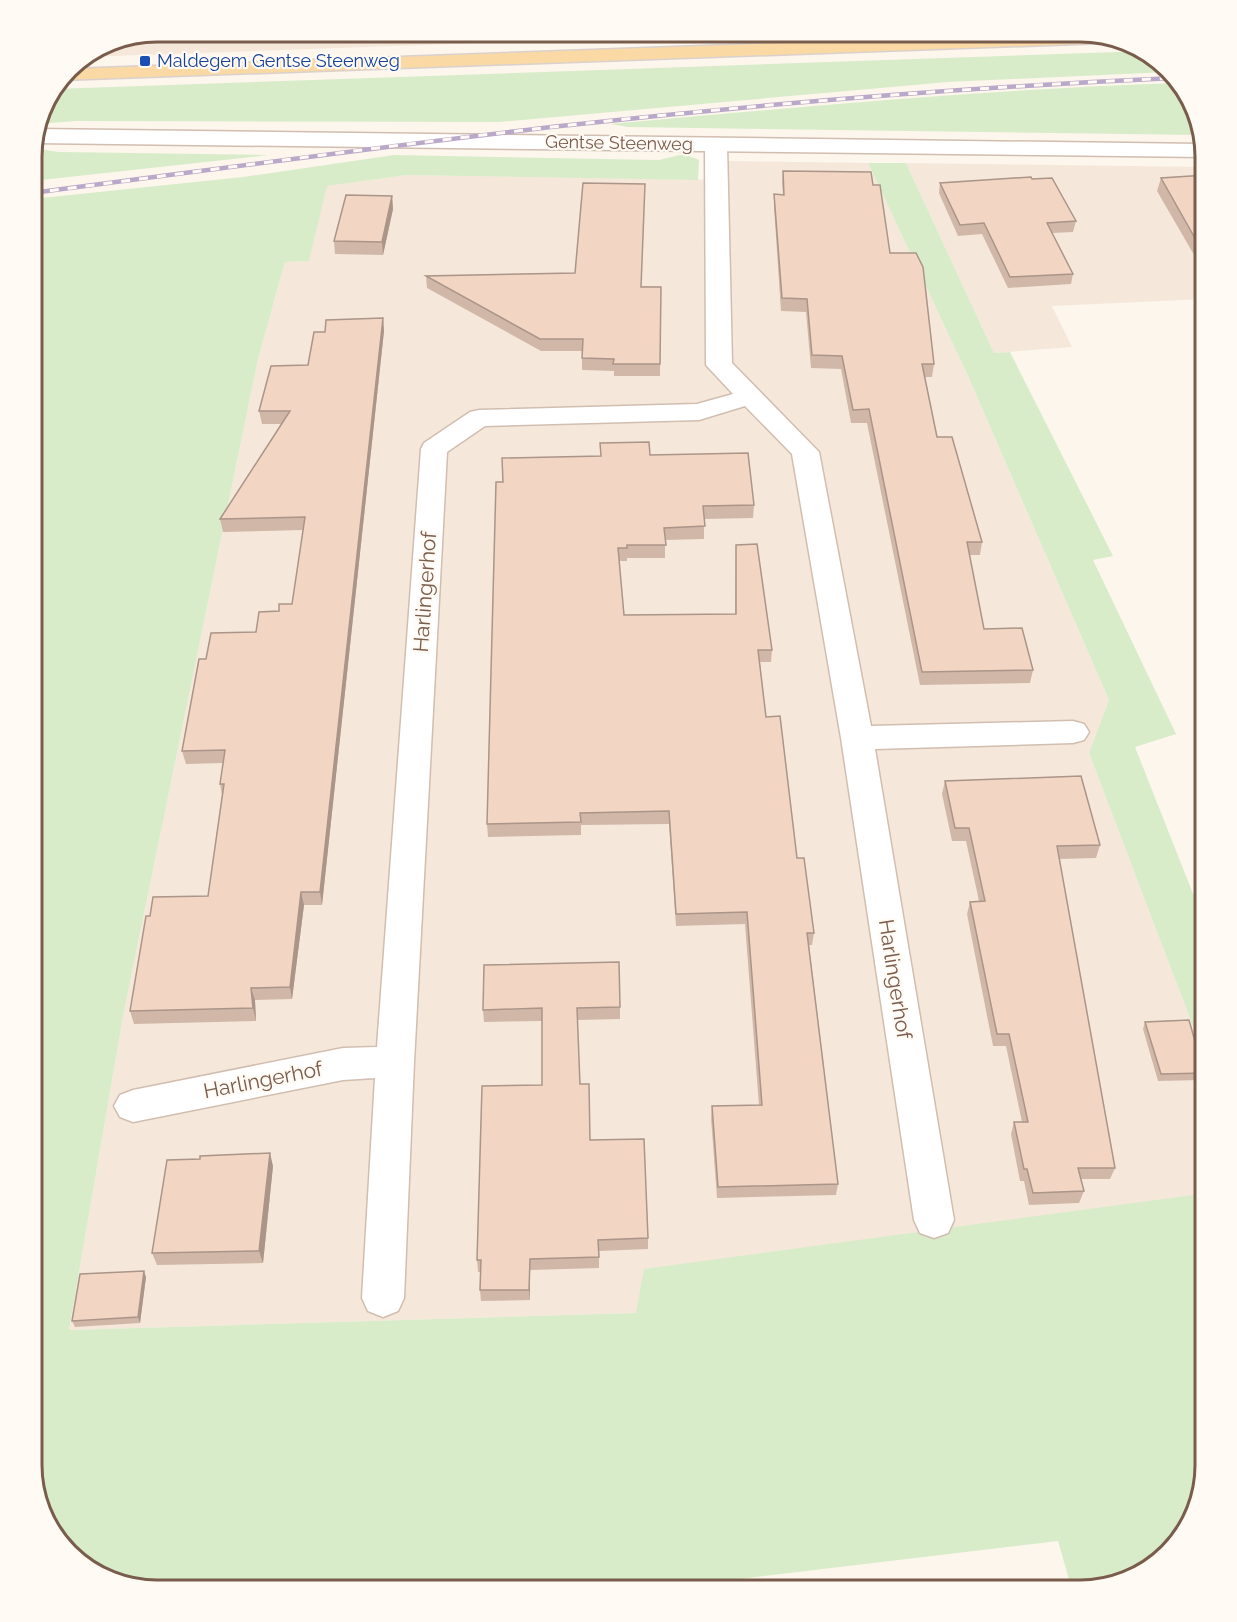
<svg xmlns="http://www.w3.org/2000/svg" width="1237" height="1622" font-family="Raleway,sans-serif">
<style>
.residential{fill:#f5e8da}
.green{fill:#d8ecc9}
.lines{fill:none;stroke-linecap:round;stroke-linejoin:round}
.minor-casing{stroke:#d1beb0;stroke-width:3}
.tertiary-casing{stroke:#d1beb0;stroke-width:3}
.primary-casing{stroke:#dad1cd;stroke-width:3}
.minor{fill:#fff;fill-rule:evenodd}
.tertiary{fill:#fff;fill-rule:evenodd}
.primary{fill:#fbd9a5;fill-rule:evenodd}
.rail-casing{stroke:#b9a8c9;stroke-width:4.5}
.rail{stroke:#fffaf3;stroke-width:3;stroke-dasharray:9;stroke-linecap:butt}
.wall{fill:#d1b7a8}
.shaded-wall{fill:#aa9588}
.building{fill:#f3d5c3;stroke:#aa9588;stroke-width:1.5}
.transit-dot{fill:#1a4fb4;stroke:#fffaf3;stroke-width:2}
.labels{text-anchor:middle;stroke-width:4.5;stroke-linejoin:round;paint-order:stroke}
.far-transit-label{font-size:18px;fill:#164399;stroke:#fffaf3;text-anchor:start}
.far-street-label{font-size:18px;fill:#7a5c4d;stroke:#fffaf3}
.street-label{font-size:21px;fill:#7a5c4d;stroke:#fffaf3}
.rim{fill:none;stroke:#7a5c4d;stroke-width:3}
</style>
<rect width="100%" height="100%" fill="#fdf6ec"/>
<!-- residential -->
<path class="residential" d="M157,32H793L84,57L109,41Z
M727,161L868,163L968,376L1109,700L1089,753L1205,1058V1185L1194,1195L637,1313L69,1330L124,1011L258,359L285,262L309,261L326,186L407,175L727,180Z
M906,163L1205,167V299L1052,306L1072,347L994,353Z"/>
<!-- green -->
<path class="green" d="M1146,51L1167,72L948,82L499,122L76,121L38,124L44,102L54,89Z
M1179,83L1184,88L1199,135L628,127L610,124C800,107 989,89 1179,83Z
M32,148L59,152L269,155L32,181Z
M684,154L699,160L698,180L407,175L327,186L309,261L285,262L258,359L124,1011L69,1330L636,1313L644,1269L1193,1195L1205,1185V1465L1189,1527L1149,1569L1080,1590H1072L1058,1541L731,1580L723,1590H157L95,1574L53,1534L32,1465V199L243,177L394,155L659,160Z
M868,163H906L994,353L1010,352L1113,556L1093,560L1176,734L1135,747L1205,924V1058L1089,753L1109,700L968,376Z"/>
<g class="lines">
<!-- minor casing -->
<g class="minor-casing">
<path id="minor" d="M716,138L724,140L727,145L732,363L819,452L871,726L1073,721L1084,724L1089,732L1084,740L1073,743L875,749L954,1220L948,1233L934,1238L920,1233L914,1220L841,738L792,454L745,406L699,420L485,426L447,452L414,1062L404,1298L398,1311L383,1317L368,1311L362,1298L375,1078L343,1080L133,1122L120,1117L114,1106L120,1095L133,1090L343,1048L377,1047L421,449L424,443L470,412L479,410L697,404L733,394L706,365L705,145L708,140Z"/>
</g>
<!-- tertiary casing -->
<g class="tertiary-casing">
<path id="tertiary" d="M37,129L1202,144L1205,157L35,143Z"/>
</g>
<!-- primary casing -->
<g class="primary-casing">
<path id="primary" d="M1083,32L1113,40L1105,43L61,80L70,69Z"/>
</g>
<!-- minor -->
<use href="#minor" class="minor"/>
<!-- tertiary -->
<use href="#tertiary" class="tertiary"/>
<!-- primary -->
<use href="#primary" class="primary"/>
<!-- rail casing -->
<g class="rail-casing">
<path id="rail" d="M32,193C211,170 390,145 570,125C771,103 972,87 1174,78"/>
</g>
<!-- rail -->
<use href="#rail" class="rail"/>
</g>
<!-- wall -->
<path class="wall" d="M783,171L873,185L890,253L934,364L932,377H925L937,437L982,542L980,555H969L984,629L1033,670L1030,683L920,685L867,423H851L841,369L811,368L806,312L781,311L774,207V194L783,195L782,183Z
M1206,175V259L1197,260L1157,191L1161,178Z
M1032,179L1076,221L1073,232L1052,233L1073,274L1071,284L1008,288L982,234L958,236L939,193L940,183Z
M392,196L393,209L383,255L335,254L334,241Z
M426,276L661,287L660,376H614V371L582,370V351H541L427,288Z
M383,318L384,331L322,905H304L292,999L255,1000L256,1021L134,1024L130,1011L150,916L208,896L222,795L220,784L223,763L186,764L182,751L206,659L256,632L279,611L292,604L303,530L223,532L220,519L281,424H262L259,411L308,365L325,332Z
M650,455L754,505L753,518L704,519V539L665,540V558H627V561H619L624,615L735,614L736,545L772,650L771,662H760L766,717L814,933L812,945H809L838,1184L836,1195L717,1198L711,1118L712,1106L759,1105L745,924L676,926L669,824L581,825V835L488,837L487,824L503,482Z
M945,781L1100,845L1096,858L1059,859L1115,1168L1110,1179H1081L1084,1191L1079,1203L1029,1205L1024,1181H1020L1011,1134L1014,1122H1022L1006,1046H993L967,914L970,902L979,901L966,841H952L942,794Z
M620,1007V1019L577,1020L580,1084L590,1140L648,1238V1249L599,1251V1268L530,1270V1300L481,1301L480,1290V1272H478L477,1260L542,1085V1021L484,1022L483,1010Z
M1145,1022L1204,1073L1201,1080L1158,1081L1143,1029Z
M273,1166L263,1263L157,1265L152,1253Z
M146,1277L140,1323L75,1327L72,1321Z"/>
<!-- shaded-wall -->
<path class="shaded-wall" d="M392,196L393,209L383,255L382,242Z
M383,318L384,331L322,905L320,892Z
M301,892L304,905L292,999L290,987Z
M251,988L255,1000L256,1021L253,1008Z
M270,1153L273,1166L263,1263L259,1251Z
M530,1259V1300L529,1290Z
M144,1271L146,1277L140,1323L138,1317Z"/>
<!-- building -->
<path class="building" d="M783,171L871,172L873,185H880L890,253H916L923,267L934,364H922L937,437H952L982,542H967L984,629L1022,628L1033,670L922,672L869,409L853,410L842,356L812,355L807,299L782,298L774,194L784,195Z
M1206,175V247H1200L1161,178Z
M1031,177L1032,179L1052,178L1076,221L1047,223L1073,274L1010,277L984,223L960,225L940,183Z
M583,183L645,184L641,287H661L660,364H613L614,359L582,358L583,339H540L426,276L575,273Z
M346,195L392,196L382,242L334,241Z
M383,318L320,892H301L290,987L251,988L253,1008L130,1011L146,916H150L153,897L208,896L224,784H220L225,750L182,751L199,659H206L211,633L256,632L259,612L279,611V604H292L305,517L220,519L290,411H259L271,366L308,365L314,332H325L326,320Z
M649,442L650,455L748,453L754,505L703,506L705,526L664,528L666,545H627V548H618L624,615L736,614V545L757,544L772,650H758L766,717L780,716L797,858H804L814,933H807L838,1184L718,1187L712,1106L762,1105L747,912L676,914L669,811L580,813L581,822L487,824L496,482H503L502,458L601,456L600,443Z
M1081,776L1100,845L1057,846L1115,1168H1078L1084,1191L1033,1193L1027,1169H1024L1014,1122H1028L1009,1034H997L970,902L985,901L969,828H955L945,781Z
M619,962L620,1007L577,1008L580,1084H589L590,1140L644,1139L648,1238L598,1240L599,1257L530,1259L529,1290H480L481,1260H477L482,1086L542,1085V1008L483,1010L484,965Z
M1189,1020L1204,1073L1161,1074L1145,1022Z
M270,1153L259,1251L152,1253L167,1160L200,1159V1156Z
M144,1271L138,1317L72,1321L80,1274Z
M1072,1582L1074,1590H1028Z"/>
<!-- markers -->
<rect class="transit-dot" x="139" y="55" width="12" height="12" rx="3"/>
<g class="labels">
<!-- far-transit labels -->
<g class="far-transit-label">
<text x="157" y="67">Maldegem Gentse Steenweg</text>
</g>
<!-- far-street labels -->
<g class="far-street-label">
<text transform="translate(619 143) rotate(1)" y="6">Gentse Steenweg</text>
</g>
<!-- street labels -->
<g class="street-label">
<text transform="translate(425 592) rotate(-86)" y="7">Harlingerhof</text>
<text transform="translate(895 979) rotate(81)" y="7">Harlingerhof</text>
<text transform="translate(263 1080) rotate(-11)" y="7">Harlingerhof</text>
</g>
</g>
<!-- crop -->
<path d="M0 0H1237V1622H0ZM157 42H1080A115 115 0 0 1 1195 157V1465A115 115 0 0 1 1080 1580H157A115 115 0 0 1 42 1465V157A115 115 0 0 1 157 42Z" fill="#fffaf3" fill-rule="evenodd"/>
<path class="rim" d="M157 42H1080A115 115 0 0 1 1195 157V1465A115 115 0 0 1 1080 1580H157A115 115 0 0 1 42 1465V157A115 115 0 0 1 157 42Z"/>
</svg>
